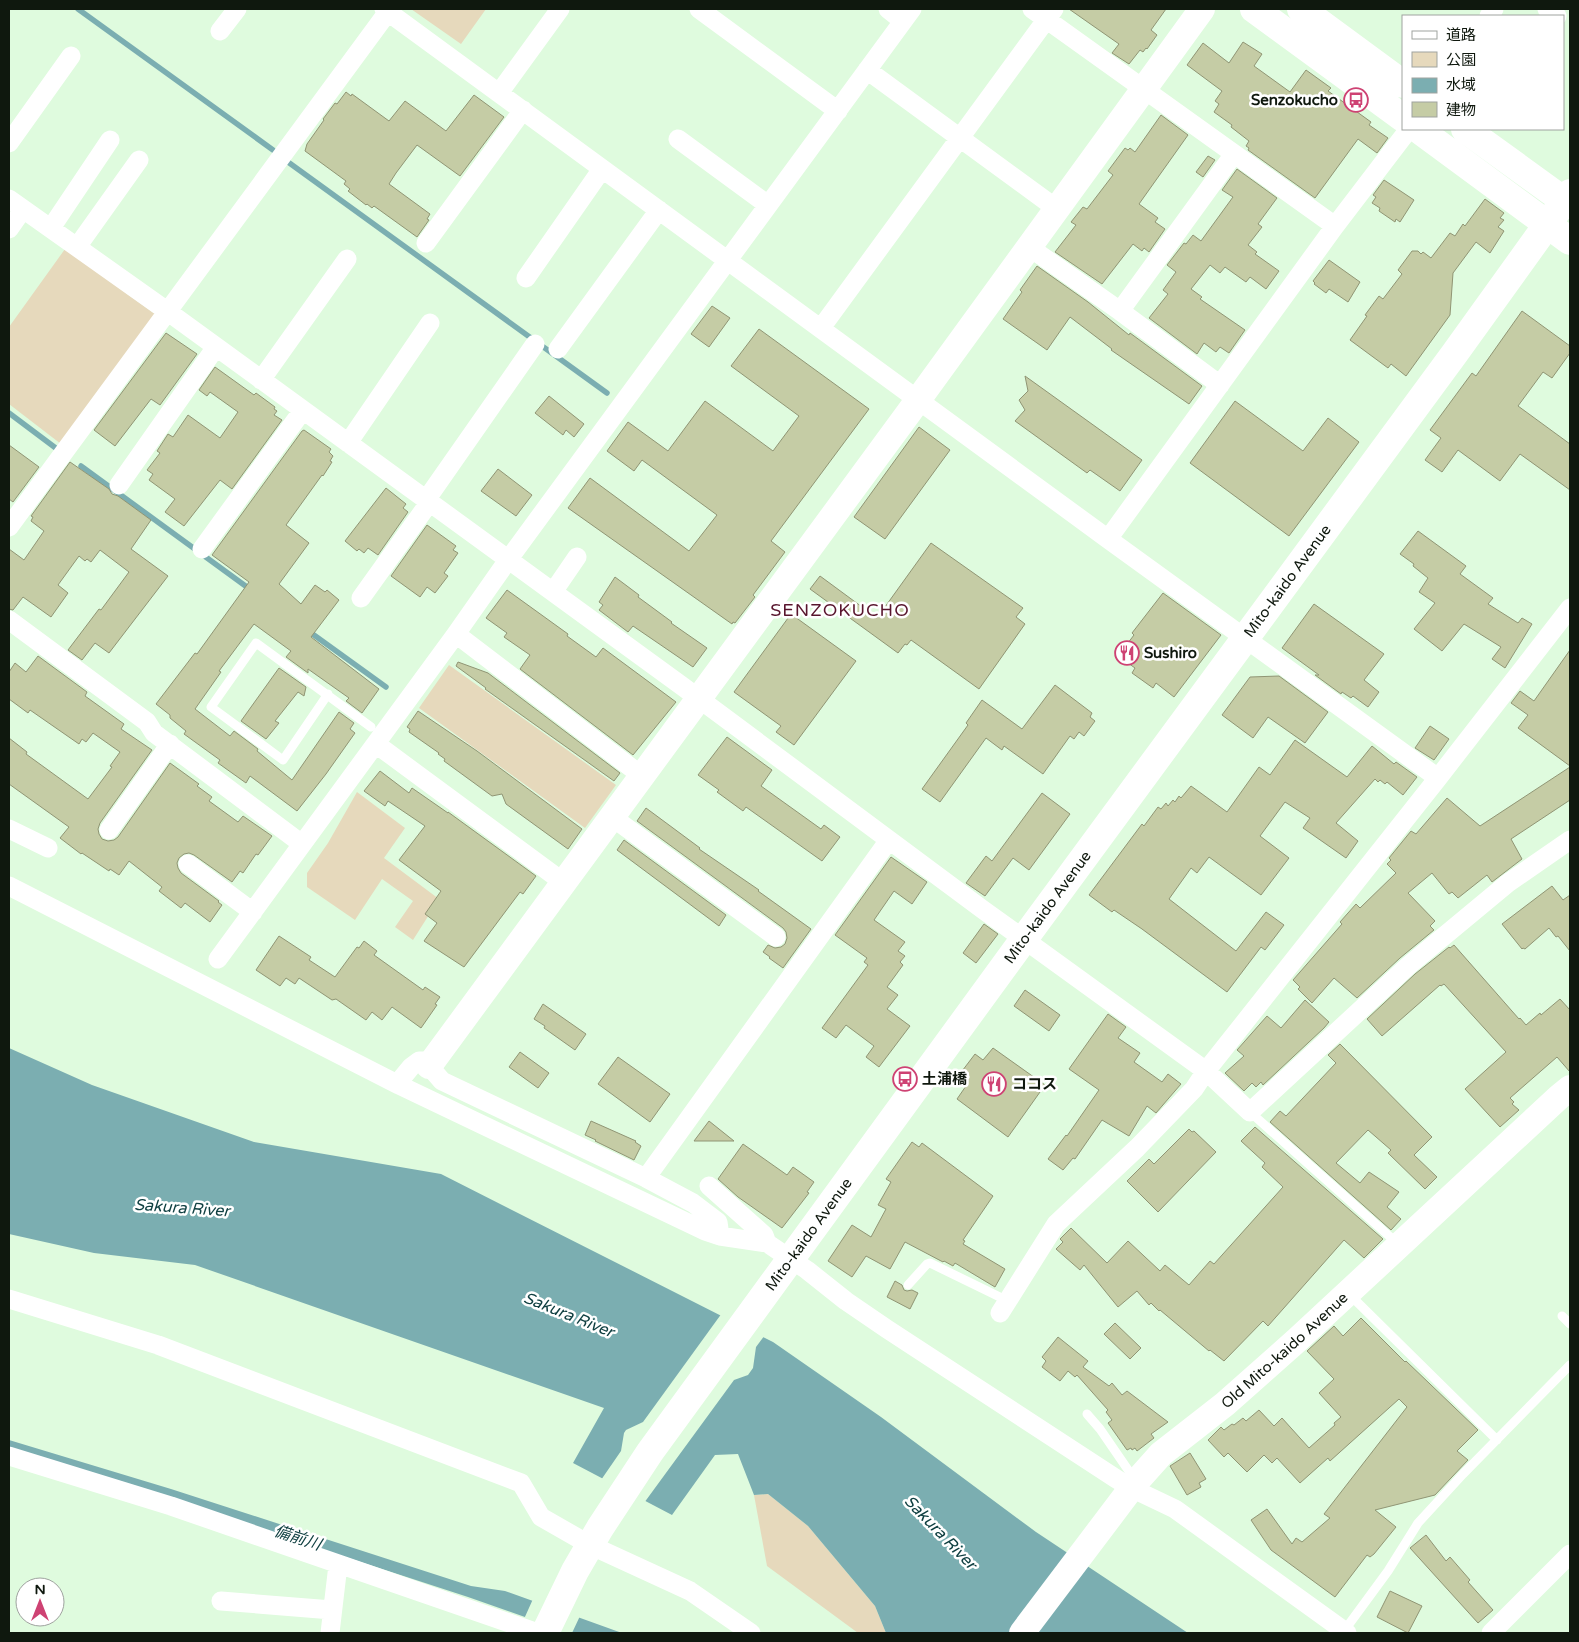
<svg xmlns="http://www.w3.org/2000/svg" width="1579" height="1642" font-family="'Varela Round','Noto Sans JP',sans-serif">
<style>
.green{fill:#e6d9bc}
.water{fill:#7baeb1}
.pier{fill:#dffbde}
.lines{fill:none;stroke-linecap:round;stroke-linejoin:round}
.stream{stroke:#7baeb1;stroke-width:5.5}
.building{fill:#c5cca5;stroke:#909574}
.lane{stroke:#fff;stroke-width:9}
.street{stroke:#fff;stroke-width:19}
.secondary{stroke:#fff;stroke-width:26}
.primary{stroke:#fff;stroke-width:28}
.highway{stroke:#fff;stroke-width:28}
.labels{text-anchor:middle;stroke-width:5;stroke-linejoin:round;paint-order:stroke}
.poi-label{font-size:15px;font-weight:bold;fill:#0f180e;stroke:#fff;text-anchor:start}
.street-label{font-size:15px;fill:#0f180e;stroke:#fff}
.water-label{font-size:16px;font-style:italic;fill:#104042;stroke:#fff}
.quarter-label{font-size:18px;letter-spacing:1px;fill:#58152d;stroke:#fff}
</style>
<rect width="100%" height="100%" fill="#dffbde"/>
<!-- green -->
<path class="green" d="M411,9H486L461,44Z
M65,249L155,314L61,444L9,404V327Z
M449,665L616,785L585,828L419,708Z
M357,792L405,828L384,858L439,899L413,940L395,927L413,901L382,879L355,920L307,887V873L328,843Z
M768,1494L808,1526L875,1606L886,1633H858L767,1566L754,1495Z"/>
<!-- water -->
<path class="water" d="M9,1048L92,1085L254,1142L441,1174L773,1342L881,1417L1036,1532L1188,1633H886L875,1606L808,1526L768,1494L754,1495L738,1454L715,1455L672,1515L573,1463L604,1408L195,1265L94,1253L9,1234Z
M9,1440L171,1489L471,1586L505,1591L622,1633H570L468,1597L167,1499L9,1451Z"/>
<!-- pier -->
<path class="pier" d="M722,1313L765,1335L756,1347L753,1368L748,1375L734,1380L644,1503L601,1480L621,1451L624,1433L626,1430L643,1422Z
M533,1599L580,1616L572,1633H563L524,1619Z"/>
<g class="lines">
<!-- stream -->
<path class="stream" d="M78,9L273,150
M288,162L607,393
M9,413L57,449
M81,466L251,590
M307,630L386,687"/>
</g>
<!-- building -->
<path class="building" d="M1069,9H1166L1151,30L1157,35L1147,49L1146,48L1143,52L1140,50L1129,64L1112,53L1119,44Z
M1243,42L1262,54L1254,66L1290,92L1306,70L1331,88L1328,91L1371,122L1369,125L1388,138L1377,153L1358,139L1315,198L1248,150L1249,148L1246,146L1249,141L1231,127L1232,125L1214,112L1219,104L1215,101L1222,91L1187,65L1203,43L1229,63Z
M346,92L351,96L352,94L389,121L405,101L446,131L474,95L504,117L460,176L417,145L396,173L389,184L430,214L427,219L429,220L417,237L374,206L372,208L367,204L366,205L348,191L350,189L344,184L346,181L305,151L307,144L324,120L323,119L335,103L337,104Z
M1161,115L1188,135L1139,204L1158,218L1155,222L1165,229L1149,252L1144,248L1142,251L1133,244L1102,284L1055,252L1076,225L1071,222L1083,207L1087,209L1113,175L1108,171L1125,148L1128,150L1130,148L1135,152Z
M1208,156L1215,160L1203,177L1196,172Z
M1237,169L1277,198L1258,224L1262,227L1248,245L1257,252L1255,254L1279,271L1266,289L1250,277L1246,282L1225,267L1220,273L1210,265L1191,289L1202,297L1200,299L1245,330L1229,353L1220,347L1216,352L1204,343L1197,354L1149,318L1168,294L1163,290L1176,272L1167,265L1184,243L1186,244L1193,235L1201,241L1233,197L1222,190Z
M1384,180L1414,200L1400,222L1396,219L1395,222L1379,211L1380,208L1372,203L1376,197L1373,195Z
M1485,199L1504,213L1500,218L1504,220L1498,227L1504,231L1490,253L1476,242L1453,273L1450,315L1406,376L1391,364L1388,368L1350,340L1367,316L1365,315L1379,296L1383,299L1402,274L1398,270L1412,251H1418L1421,254L1423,252L1431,258L1450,233L1455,236L1463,224L1465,226Z
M1329,260L1360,282L1348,302L1329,289L1326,293L1314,284L1315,283L1313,281Z
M1037,266L1088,302L1129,335L1130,333L1202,386L1189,404L1111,350L1112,349L1070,317L1047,350L1003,319L1022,292L1020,290Z
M712,306L730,318L709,347L691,334Z
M1522,311L1570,346V353L1552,378L1543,372L1518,406L1570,444V490L1520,454L1500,481L1458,450L1442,472L1425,460L1441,438L1430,430L1472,373L1476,376Z
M759,329L869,409L771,541L785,552L753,595L755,597L735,623L733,622L732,624L568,508L590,478L689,551L717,515L642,460L634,471L607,451L628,422L668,451L705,401L773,451L799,416L731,366Z
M166,333L197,354L160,405L151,399L115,446L94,430Z
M215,367L254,395L256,393L275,407L274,409L277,411L274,415L282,420L232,489L220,480L184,526L165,512L175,499L149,480L153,474L147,470L160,453L157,451L168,434L173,437L188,415L220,438L238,412L210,392L207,396L199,390Z
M1025,376L1142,460L1120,491L1090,470L1087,473L1015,421L1025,410L1019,400L1028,391Z
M549,396L584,424L574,437L566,430L563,435L535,413Z
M1235,401L1303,451L1328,418L1359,442L1289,536L1190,463Z
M919,427L950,450L885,539L854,517Z
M304,430L331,449L329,452L333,456L330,461L332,462L323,476L322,475L286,525L309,543L279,584L301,604L315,585L325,592L327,590L339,600L311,637L379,689L362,713L346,701L349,698L308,669V673L286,657L291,651L254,624L219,671L221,672L195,709L230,736L234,731L258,749L257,751L292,780L339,712L354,723L350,729L355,733L326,774L297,811L250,776L246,783L218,763L220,760L184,734L186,731L170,718V715L156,704L195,653L197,654L249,582L212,555L302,431Z
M9,445L39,467L13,502L9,499Z
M70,462L109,489L112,494L118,496L151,520L131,549L168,576L109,653L95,643L82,660L68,650L99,609L101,610L129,572L100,550L91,562L87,559L85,561L79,556L58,585L68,593L51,617L23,597L13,610L9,609V549L24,560L44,531L31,521L33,517L31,516Z
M498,469L532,495L516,516L481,491Z
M386,488L406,504L403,508L408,512L378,555L368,548L364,553L359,549L357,551L345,541Z
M427,525L456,546L453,550L458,553L444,573L448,576L435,593L427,587L420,597L391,576Z
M1418,531L1466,566L1460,574L1493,598L1488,604L1518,623L1522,618L1532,624L1505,668L1492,659L1501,647L1464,624L1442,651L1414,629L1435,603L1419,592L1428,578L1413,566L1414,564L1400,554Z
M931,543L1023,608L1016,617L1025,624L979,689L911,640L907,645L905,644L898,653L810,589L820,576L877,618Z
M615,577L639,595L638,597L672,622L671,623L707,648L693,667L633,626L628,632L599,610L603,605L599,602Z
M507,590L568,634L567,636L596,657L603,648L676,702L633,755L520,669L530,655L504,637L507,633L486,618Z
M1163,593L1221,635L1174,697L1156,683L1153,688L1132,673L1135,668L1118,656L1134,635L1132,633Z
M1314,604L1384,654L1364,680L1379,692L1368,707L1353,696L1351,698L1342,692L1341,694L1315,675H1319L1282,648Z
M791,614L856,661L794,745L776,732L781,726L734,692Z
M1570,650V766L1518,728L1528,715L1511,703L1520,691L1534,701Z
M38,656L87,692L85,696L124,724L121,729L152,750L100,823L98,829L99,834L102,839L108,841L114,840L118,837L170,763L199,784L197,786L212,797L209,801L238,822L243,816L272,836L258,855L256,854L243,873L240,871L232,882L194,855L189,853L184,854L179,858L177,863L178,868L181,873L219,901L218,902L222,905L210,922L185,903L181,908L159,891L162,887L129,861L119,875L110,869L109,871L82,853L81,854L60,838L69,827L9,784V738L27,752L26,754L88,799L112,767L110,766L120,752L93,733L86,742L82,739L79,744L30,710L28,713L9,699V672L15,663L26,672Z
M458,662L488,673L620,773L614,781L485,689L486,688L456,666Z
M279,668L306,687L304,696L298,692L275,721L279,723L266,739L241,721Z
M1279,676L1328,712L1305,743L1268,717L1253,738L1222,715L1250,677Z
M1055,685L1092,713L1090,717L1095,721L1084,736L1079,732L1074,739L1070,736L1043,774L1004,746L1002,750L986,738L940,802L922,789L968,725L966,723L982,700L1022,729Z
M418,711L477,751L582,829L568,849L506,804L502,794L492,796L444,761L445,759L438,754L439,753L409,732L410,729L407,727Z
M1430,726L1449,739L1434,760L1415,748Z
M727,737L772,770L761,786L821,829L824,825L840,837L822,861L746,807L743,811L717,792L719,790L698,775Z
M1295,740L1347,777L1372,746L1394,764L1396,762L1417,777L1403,795L1387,782L1385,784L1380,780L1378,782L1375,779L1336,823L1358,841L1346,858L1303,828L1310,818L1285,802L1260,836L1289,858L1261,895L1209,857L1197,873L1191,868L1169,899L1236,951L1266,912L1284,925L1265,950L1261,947L1227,992L1142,929L1114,910L1112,912L1089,895L1142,824L1144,826L1158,807L1161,809L1166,803L1168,806L1173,800L1175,802L1179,796L1181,798L1191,786L1227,812L1259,767L1270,775Z
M1570,767V800L1511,839L1522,859L1492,882L1487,875L1458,898L1452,892L1449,894L1432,873L1408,893L1435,921L1430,926L1434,930L1400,958L1357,998L1334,978L1312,1003L1298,989L1300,987L1293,980L1342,924L1340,922L1356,904L1360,908L1396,873L1387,864L1391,860L1389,858L1411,831L1416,834L1447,798L1480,826Z
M380,771L409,793L412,788L448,813V812L536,876L523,894L520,892L464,967L424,941L437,923L425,914L441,891L399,860L425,826L388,801L385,806L364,791Z
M1042,793L1070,814L1029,870L1013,858L985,896L966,883L986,856L992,861Z
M646,808L700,848L699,849L759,890L758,891L811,929L783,968L769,958L770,957L763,952L768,945L775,948L781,947L785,944L787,938L786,932L783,928L637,821Z
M624,840L726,915L719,926L617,850Z
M891,857L927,882L912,904L894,891L874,920L905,942L898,951L905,956L900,962L903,965L887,987L898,995L887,1009L910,1026L879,1067L866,1057L874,1046L846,1025L836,1038L822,1028L868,965L864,962L867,958L835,935Z
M1552,886L1563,900L1570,895V951L1558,936L1556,937L1549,928L1525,949L1523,948L1522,949L1502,924Z
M984,924L998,934L976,963L963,953Z
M279,936L311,957L309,960L335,977L357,947L359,948L364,941L377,951L374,955L423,990L425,987L440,997L435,1004L437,1005L421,1028L392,1007L382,1020L372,1012L366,1020L336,999L332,1000L299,978L295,984L286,978L280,986L256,970Z
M1454,945L1519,1019L1520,1018L1526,1025L1540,1013L1541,1015L1560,999L1570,1010V1072L1557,1057L1510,1098L1514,1102L1512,1104L1519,1110L1500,1127L1465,1089L1506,1052L1444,984L1441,986L1440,985L1382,1036L1367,1019L1415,974L1449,947L1450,948Z
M1025,990L1060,1015L1049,1031L1014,1006Z
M1305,1000L1329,1022L1324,1028L1263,1085L1261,1082L1256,1087L1252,1083L1244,1091L1225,1073L1244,1056L1237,1050L1267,1016L1281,1028Z
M543,1004L586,1034L575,1050L544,1028L545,1026L534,1019Z
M1108,1014L1126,1027L1118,1038L1140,1053L1134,1062L1162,1082L1168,1074L1181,1084L1156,1113L1147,1106L1129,1136L1102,1120L1075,1159L1073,1158L1063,1170L1048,1159L1066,1135L1067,1136L1099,1090L1069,1069Z
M1340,1044L1432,1137L1414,1155L1437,1177L1425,1189L1388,1153L1391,1150L1368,1130L1336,1163L1360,1183L1369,1172L1399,1192L1387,1207L1401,1219L1391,1230L1270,1122L1280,1111L1286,1116L1336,1063L1328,1055Z
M993,1048L1045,1085L1008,1137L957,1099L966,1086L956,1079L975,1054L983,1060Z
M520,1052L549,1073L538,1088L509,1067Z
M618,1057L670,1094L650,1122L598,1084Z
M591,1121L636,1141L635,1142L641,1146L634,1160L595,1141L596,1140L585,1135Z
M709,1121L734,1141H694Z
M1255,1127L1383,1239L1364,1258L1344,1240L1268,1326L1263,1321L1224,1361L1210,1350L1209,1351L1160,1310L1159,1311L1151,1303L1149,1305L1137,1291L1118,1307L1084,1265L1080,1270L1056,1249L1063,1242L1060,1239L1071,1228L1107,1263L1128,1241L1160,1271L1165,1265L1189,1285L1210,1261L1214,1264L1283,1187L1262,1167L1265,1163L1241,1141Z
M1189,1129L1192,1132L1194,1131L1216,1152L1158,1212L1127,1181L1149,1159L1154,1164Z
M912,1142L919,1147L922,1143L993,1196L963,1240L965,1241L963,1244L1005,1269L995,1287L955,1263L953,1266L944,1261L943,1262L905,1242L890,1269L866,1256L852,1277L828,1261L852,1225L871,1237L886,1209L878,1205L891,1182L886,1179Z
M743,1144L787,1175L793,1167L814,1182L807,1192L809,1193L782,1228L738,1197L718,1179Z
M895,1281L902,1285L904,1290L907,1291L912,1290L918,1293L910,1309L887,1297Z
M1361,1318L1405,1362L1406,1361L1478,1430L1457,1451L1468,1460L1435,1495L1375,1510L1396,1527L1374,1554L1370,1557L1367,1555L1335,1597L1271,1550L1251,1520L1267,1509L1292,1544L1296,1538L1302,1542L1330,1518L1324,1514L1407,1407L1399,1399L1330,1461L1328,1458L1300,1483L1277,1458L1272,1463L1264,1455L1247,1472L1228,1453L1224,1457L1208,1440L1221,1427L1224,1430L1232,1424L1234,1425L1243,1418L1246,1421L1259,1410L1274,1426L1282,1418L1309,1448L1335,1425L1334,1423L1341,1417L1319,1393L1334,1379L1307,1351L1334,1326L1343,1336Z
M1115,1323L1141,1348L1130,1359L1104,1334Z
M1058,1337L1088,1361L1083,1367L1109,1386L1112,1383L1122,1395L1127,1391L1168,1422L1151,1434L1154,1438L1137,1451L1135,1448L1132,1450L1131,1448L1127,1450L1108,1423L1112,1420L1106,1412L1108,1410L1077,1375L1075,1377L1068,1371L1060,1381L1042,1367L1046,1361L1042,1357Z
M1190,1453L1206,1479L1199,1483L1201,1487L1187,1495L1170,1466Z
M1426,1535L1446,1561L1450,1557L1470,1580L1468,1582L1493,1610L1478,1623L1410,1548Z
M1390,1591L1422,1606L1408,1633L1377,1617Z"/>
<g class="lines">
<!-- lane -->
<path class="lane" d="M328,694L283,760L211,707L256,643L371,727
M1250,1112L1397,1243
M908,1285L927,1264L930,1263L1008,1301
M1350,1295L1497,1440
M1562,1316L1570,1324
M1087,1414L1100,1429L1135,1480
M1344,1631L1388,1571L1418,1523L1463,1474L1570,1365"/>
<!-- street -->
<path class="street" d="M384,9L1108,539L1438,778
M699,9L838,111
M888,9L903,21
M1032,9L1335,226
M1547,9L1557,16
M1489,16L1494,9
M220,31L237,9
M867,70L1057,209
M499,93L560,9
M678,139L768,205
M9,143L71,56
M9,199L167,311L682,686L982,909L1206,1071L1250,1112L1408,966L1508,883L1570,840
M51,228L110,140
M9,229L23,209
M426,243L523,110
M77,247L139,160
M1029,247L1120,311L1220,385
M526,278L602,169
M1120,311L1234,154
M821,328L1054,9
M558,349L659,210
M261,380L347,259
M348,443L430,323
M119,485L216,347
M426,500L535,344
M9,527L390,9
M1108,539L1335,226L1409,129
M202,549L303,410
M553,592L577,557
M361,598L429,503
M9,620L147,722L154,733L302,844
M456,634L642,776
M376,744L563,882
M612,817L776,937
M9,829L48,848
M109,830L170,744
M188,864L253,912
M9,886L399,1085L705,1231L720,1236L767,1243L807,1270L846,1301L887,1329L1115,1478L1131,1488L1175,1509L1347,1633
M218,959L456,634L508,560L912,9
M429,1066L442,1081L646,1178L693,1203L718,1222L720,1236
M397,1084L411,1067L419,1061H433
M646,1178L889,840
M709,1186L764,1235L767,1243
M9,1299L158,1345L521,1483L541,1517L590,1545L690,1591L751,1633
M1000,1313L1056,1224L1137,1148L1194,1089L1206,1071L1438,778L1570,608
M9,1456L171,1506L538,1633
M221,1601L332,1610
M330,1633L338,1565
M1491,1633L1570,1554"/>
<!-- secondary -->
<g class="secondary">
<path d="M429,1066L910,411L1202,9"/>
<path id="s1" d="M1022,1633L1136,1482L1161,1454L1225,1404L1296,1341L1559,1097L1570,1088"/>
</g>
<!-- primary -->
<path class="primary" d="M1254,9L1403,118
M1301,9L1403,84
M1418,129L1570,241
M1465,129L1570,205"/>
<!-- highway -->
<path class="highway" id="s2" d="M545,1633L575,1571L600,1528L650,1452L1024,939L1455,353L1570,193"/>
</g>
<!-- icons -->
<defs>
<g id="bus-ring" transform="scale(1.25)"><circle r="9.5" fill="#fff" stroke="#ce4273" stroke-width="1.5"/><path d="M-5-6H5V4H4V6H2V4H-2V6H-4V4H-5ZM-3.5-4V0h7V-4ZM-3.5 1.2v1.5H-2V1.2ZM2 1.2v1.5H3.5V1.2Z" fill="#ce4273"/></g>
<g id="restaurant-ring" transform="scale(1.25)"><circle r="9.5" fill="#fff" stroke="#ce4273" stroke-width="1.5"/><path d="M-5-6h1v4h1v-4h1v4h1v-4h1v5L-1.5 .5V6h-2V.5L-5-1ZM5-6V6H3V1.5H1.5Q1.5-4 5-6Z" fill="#ce4273"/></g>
</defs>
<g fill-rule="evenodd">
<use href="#bus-ring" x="1356" y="100"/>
<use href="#restaurant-ring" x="1127" y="653"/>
<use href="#bus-ring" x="905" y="1079"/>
<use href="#restaurant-ring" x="994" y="1084"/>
</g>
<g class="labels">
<!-- poi labels -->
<g class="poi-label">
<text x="1338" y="105" text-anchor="end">Senzokucho</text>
<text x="1144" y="658">Sushiro</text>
<text x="922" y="1084">土浦橋</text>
<text x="1012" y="1089">ココス</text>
</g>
<!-- street labels -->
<g class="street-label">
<text dy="5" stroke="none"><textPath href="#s2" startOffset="1289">Mito-kaido Avenue</textPath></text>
<text dy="5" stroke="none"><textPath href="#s2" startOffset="884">Mito-kaido Avenue</textPath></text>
<text dy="5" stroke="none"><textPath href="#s2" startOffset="479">Mito-kaido Avenue</textPath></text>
<text dy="5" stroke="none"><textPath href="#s1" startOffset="388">Old Mito-kaido Avenue</textPath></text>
</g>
<!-- water labels -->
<g class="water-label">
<text transform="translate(182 1207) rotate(4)" y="6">Sakura River</text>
<text transform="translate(569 1314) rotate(22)" y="6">Sakura River</text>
<text transform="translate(941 1532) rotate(46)" y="6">Sakura River</text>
<text transform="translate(298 1537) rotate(18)" y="6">備前川</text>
</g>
<!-- quarter labels -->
<g class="quarter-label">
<text x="840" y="616">SENZOKUCHO</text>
</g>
</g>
<!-- border -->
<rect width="1579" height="1642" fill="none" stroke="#0f180e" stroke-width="20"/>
<!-- legend -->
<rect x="1402" y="15" width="162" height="115" fill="#ffffff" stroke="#9fa39f"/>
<rect x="1412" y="31" width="25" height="8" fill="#ffffff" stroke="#9fa39f"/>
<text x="1446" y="40" font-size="15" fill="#0f180e">道路</text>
<rect x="1412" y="52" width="25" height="15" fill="#e6d9bc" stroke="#9fa39f"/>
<text x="1446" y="65" font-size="15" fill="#0f180e">公園</text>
<rect x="1412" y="78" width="25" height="15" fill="#7baeb1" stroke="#9fa39f"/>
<text x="1446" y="90" font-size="15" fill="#0f180e">水域</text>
<rect x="1412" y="102" width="25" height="15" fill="#c5cca5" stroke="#9fa39f"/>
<text x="1446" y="115" font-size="15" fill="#0f180e">建物</text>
<!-- north arrow -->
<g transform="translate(40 1602)"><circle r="24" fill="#ffffff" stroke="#9fa39f"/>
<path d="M0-4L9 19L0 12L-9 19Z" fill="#ce4273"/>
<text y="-8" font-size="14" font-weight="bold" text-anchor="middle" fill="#0f180e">N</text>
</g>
</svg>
